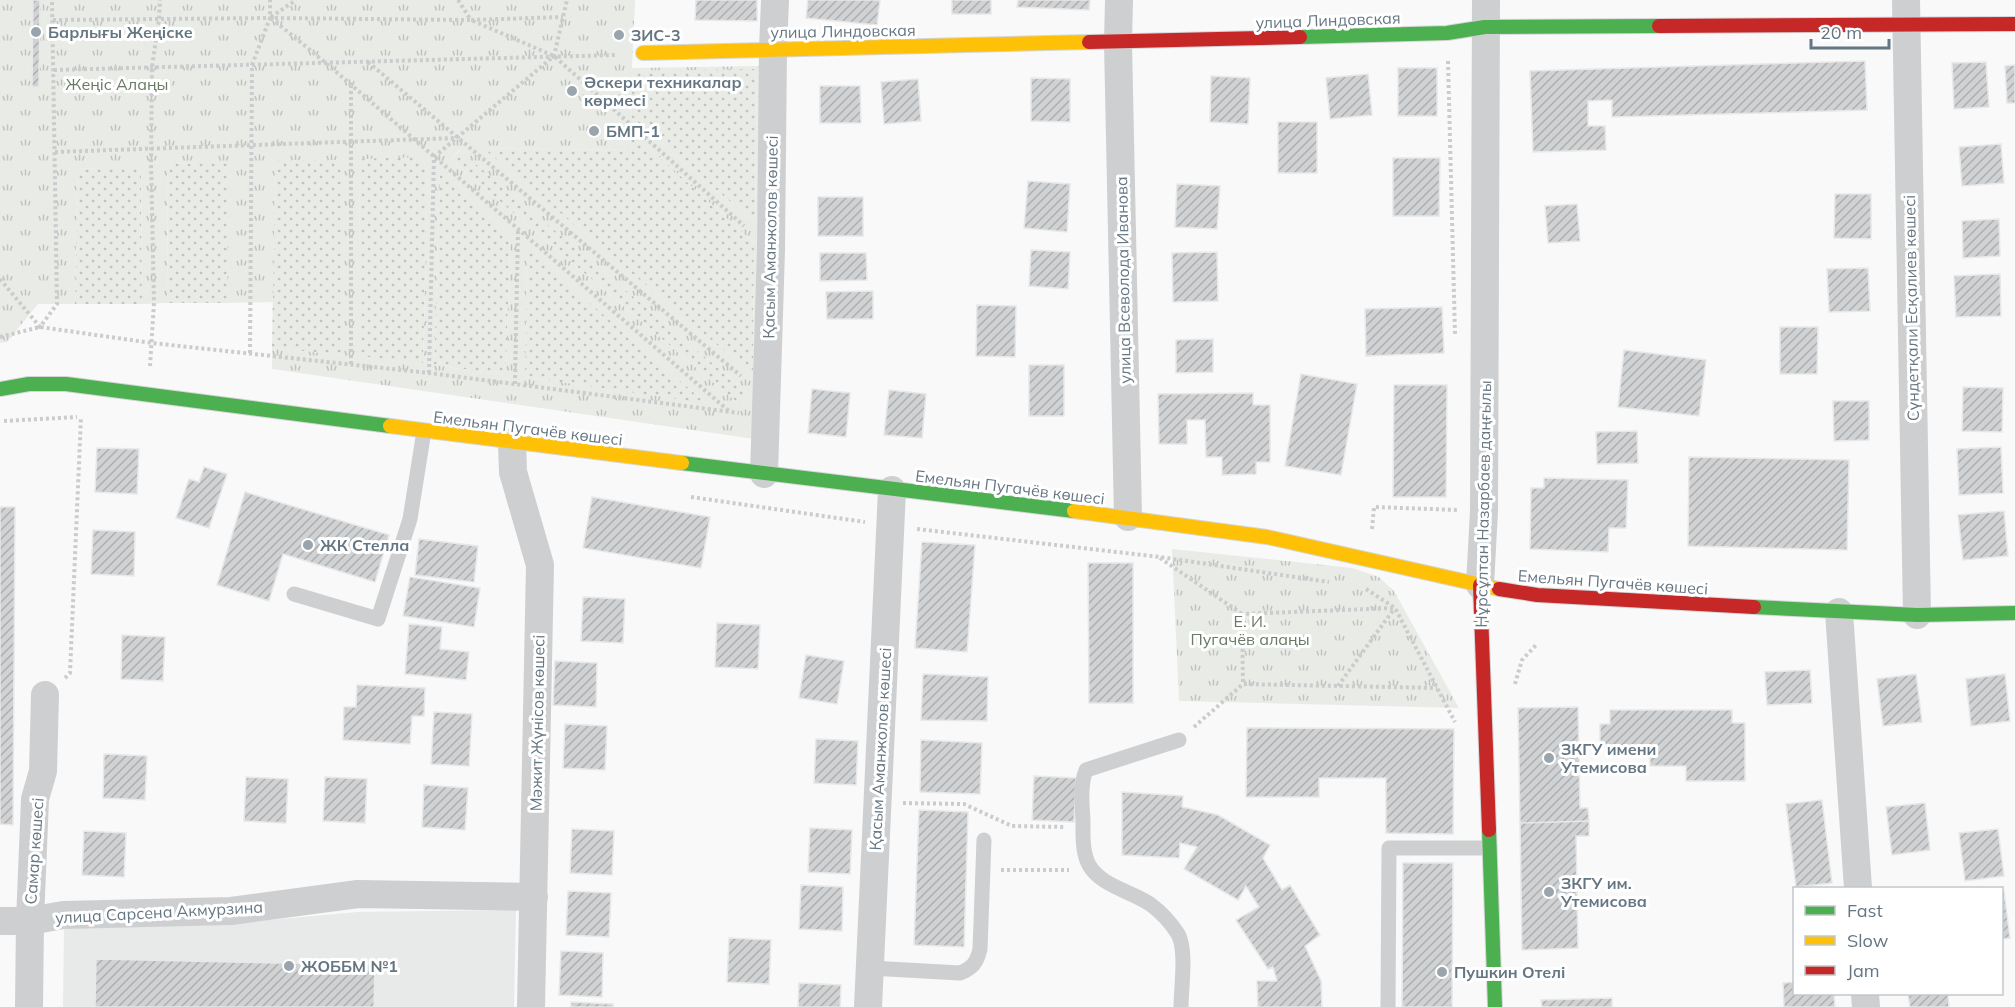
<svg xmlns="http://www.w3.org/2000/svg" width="2015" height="1007" font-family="Mulish,sans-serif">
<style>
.built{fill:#e8e9e9}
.grass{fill:url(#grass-dots)}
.park{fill:url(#park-tufts);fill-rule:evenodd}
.building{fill:url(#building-hatch);stroke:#e8e8e8;stroke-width:1.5}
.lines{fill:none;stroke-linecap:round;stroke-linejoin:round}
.fast-casing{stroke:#d5d6d7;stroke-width:16}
.slow-casing{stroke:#d5d6d7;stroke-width:16}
.jam-casing{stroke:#d5d6d7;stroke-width:16}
.path{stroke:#cbcccd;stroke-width:4;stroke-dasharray:3 3;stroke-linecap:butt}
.lane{stroke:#cecfd0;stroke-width:15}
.street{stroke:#cecfd0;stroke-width:28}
.fast{stroke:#4caf50;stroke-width:14}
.slow{stroke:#ffc107;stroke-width:14}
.jam{stroke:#c62828;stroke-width:14}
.poi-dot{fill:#99a4ac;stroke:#fff;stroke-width:2}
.labels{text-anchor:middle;stroke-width:6;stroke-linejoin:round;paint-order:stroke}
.street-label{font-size:16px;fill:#657683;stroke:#fff}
.poi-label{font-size:16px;font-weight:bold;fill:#657683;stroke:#fff;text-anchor:start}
.park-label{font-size:16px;fill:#687a64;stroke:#fff}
</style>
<defs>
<pattern id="grass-dots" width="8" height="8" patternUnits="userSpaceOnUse" patternTransform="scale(1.5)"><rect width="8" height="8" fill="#e8ebe6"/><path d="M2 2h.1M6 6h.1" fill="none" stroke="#c0c3c0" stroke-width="1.8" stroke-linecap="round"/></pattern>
<pattern id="park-tufts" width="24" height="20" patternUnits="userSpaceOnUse" patternTransform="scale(1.5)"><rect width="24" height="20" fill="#e8ebe6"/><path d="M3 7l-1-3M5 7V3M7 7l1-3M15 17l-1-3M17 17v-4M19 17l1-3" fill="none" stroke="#c0c3c0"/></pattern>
<pattern id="building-hatch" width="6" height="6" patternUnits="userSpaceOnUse" patternTransform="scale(1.5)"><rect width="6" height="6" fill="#d0d2d3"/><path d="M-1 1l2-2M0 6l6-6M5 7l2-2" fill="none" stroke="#acafb1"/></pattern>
</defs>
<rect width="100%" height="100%" fill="#f9f9f9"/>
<!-- built -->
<path class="built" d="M516,910L514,1007H63L64,926L234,923L357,912Z"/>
<!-- grass -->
<path class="grass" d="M757,68L755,223L631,117L633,71Z
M629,129L754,243L753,376L482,148L627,150Z
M460,150L749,394L740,405L451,160Z
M418,157L428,165L423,364L358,356L360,158Z
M275,160H344L343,355L272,348Z
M230,162L227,303H168L167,164Z
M141,166L142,304H75L77,169Z
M440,173L510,235L506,375L434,365Z
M527,248L707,404L525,377Z"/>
<!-- park -->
<path class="park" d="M0,0H635L632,68L760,66L755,439L272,369V348L343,355V160H275L273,302L227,303L229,163L167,164L168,303L142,304L141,167L77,169L75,304H38L7,342L0,343ZM757,69L755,222H754L631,117L633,71ZM630,130L754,243L753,375L483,148L628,150ZM459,150L749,394L740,405L451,160ZM418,157L428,165L423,363L359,356L360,159ZM440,174L510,235L506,375L434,365ZM527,249L706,403L525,377Z
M1172,549L1352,568L1379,577L1394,591L1459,708L1179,701Z"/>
<!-- building -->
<path class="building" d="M33,0H40L39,87H32Z
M696,0H757V21L695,20Z
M808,0H880L877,25L806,18Z
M952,0H991V14H952Z
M1018,0H1090L1089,10L1017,7Z
M1865,61L1867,110L1612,117V100L1588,101V126H1605L1606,150L1533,152L1530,71Z
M1986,62L1989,107L1954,109L1952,63Z
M2015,65V103H2007L2005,66Z
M1398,68H1437V116H1398Z
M1368,74L1372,115L1330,119L1326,78Z
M1211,76L1250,78L1248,124L1210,122Z
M1031,78L1070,79V122L1031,121Z
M918,79L921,121L884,124L881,82Z
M820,86H860L861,123H820Z
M1278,122H1317V173H1278Z
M2001,144L2004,183L1962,186L1959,147Z
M1393,158H1440L1439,216H1393Z
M1028,181L1070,184L1067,232L1024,228Z
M1177,184L1220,186L1217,229L1175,227Z
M1835,194H1871V239L1834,238Z
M818,197H863V236H818Z
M1577,204L1580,241L1548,243L1545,206Z
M1999,219L2000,256L1963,258L1962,221Z
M1031,250L1070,252L1068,289L1029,286Z
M1217,252L1218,301L1173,302L1172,253Z
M820,253H866L867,280L820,281Z
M1868,268L1870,311L1829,312L1827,269Z
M2000,274L2001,316L1956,317L1954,276Z
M873,291V319H827L826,292Z
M977,305L1016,306L1015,357L976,356Z
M1442,307L1444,353L1366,356L1365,309Z
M1780,327H1818L1817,374H1780Z
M1213,339V372L1176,373V340Z
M1624,350L1706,360L1699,416L1618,407Z
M1029,365H1064V416H1029Z
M1301,374L1357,384L1341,475L1285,466Z
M1394,385H1447L1446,497H1393Z
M1963,387L2003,388L2002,432L1962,431Z
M812,389L850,393L846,437L808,433Z
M889,390L926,394L922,438L884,435Z
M1253,393V405H1270V462H1256V474L1222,475V457H1206L1205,420H1187V444H1159L1158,394Z
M1833,401H1869V440L1834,441Z
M1637,431L1638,463L1597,464L1596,432Z
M2001,447L2003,493L1959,495L1957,449Z
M97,448L139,449L137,494L95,492Z
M1689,457L1849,460L1847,550L1688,546Z
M204,467L227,474L209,528L176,518L189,479L199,482Z
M1544,478L1628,480L1626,528H1609L1608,552L1530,549L1531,488H1544Z
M245,492L389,535L375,582L283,554L269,601L217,585Z
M592,497L710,517L701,568L583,548Z
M0,507H15L13,825L0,824Z
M2004,511L2008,556L1963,560L1958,515Z
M93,530L135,532L134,576L91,574Z
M419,539L478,546L474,582L415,575Z
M922,542L975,545L967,652L915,648Z
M1088,563H1133V703H1089Z
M410,577L480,588L474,627L403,616Z
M583,597L625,599L623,643L581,641Z
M717,623L760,625L758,669L715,667Z
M409,624L442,627L440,649L469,652L466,680L405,674Z
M122,635L165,637L163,681L121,679Z
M806,655L844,661L837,704L799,698Z
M555,661L597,663L596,707L553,705Z
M1810,670L1812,703L1767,705L1765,672Z
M923,674L988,677L987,721L921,720Z
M1916,674L1922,722L1883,726L1877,679Z
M2005,674L2010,721L1971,726L1966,679Z
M357,685L425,688L424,716H412L410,744L343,740L344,707H356Z
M1578,707L1580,808H1588L1589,821L1520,823L1518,708Z
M1610,710H1732V723H1745V781H1686V766H1650V747H1600V724H1610Z
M434,712L472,714L469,766L431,764Z
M565,724L607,726L605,770L563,768Z
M1247,728L1454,729L1453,834L1386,833V778H1319V797H1246Z
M816,739L858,741L856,785L814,783Z
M921,740L982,743L980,794L920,792Z
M104,754L147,756L145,800L103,798Z
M1034,776L1076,778L1074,822L1032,820Z
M246,777L288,779L286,823L244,821Z
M325,777L367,779L365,823L323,821Z
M424,785L468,788L465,830L422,827Z
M1122,792L1183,796L1182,807L1218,815L1270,845L1263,858L1282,890L1290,885L1320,935L1305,946L1321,981L1322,1007H1258L1257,981H1277L1273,967L1268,969L1236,920L1259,907L1246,886L1238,900L1184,869L1197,847L1180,843L1179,858L1122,855Z
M1822,800L1832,883L1796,887L1786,804Z
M1925,803L1930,850L1892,855L1886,807Z
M919,810L968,812L964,947L914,945Z
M1589,821V836H1576L1578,948L1522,950L1520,823Z
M810,828L852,830L850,874L808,872Z
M572,829L614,831L612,875L570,873Z
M1998,829L2004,876L1965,881L1959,833Z
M84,831L126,833L124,877L82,875Z
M1403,863H1453L1452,1007H1402Z
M801,885L843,887L842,931L799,929Z
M568,891L611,893L609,937L566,935Z
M2002,891H2004L2010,938L2002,939Z
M729,938L771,940L769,984L727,982Z
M561,951L603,953L602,997L559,995Z
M96,959L375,965L374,1007H95Z
M1794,982V994H1834L1835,1007H1784L1783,983Z
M799,983L841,985L840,1007H798Z
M1924,994H1948L1949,1007H1910L1908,995Z
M1612,998V1007H1542L1541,1000Z
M571,1002L613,1004V1007H571Z"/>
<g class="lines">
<!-- fast casing -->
<g class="fast-casing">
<path id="fast" d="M1300,37L1447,33L1485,27L1659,26
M0,389L29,384H66L390,426
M682,463L1074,511
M1754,607L1917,615L2015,613
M1489,830L1495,1007"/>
</g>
<!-- slow casing -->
<g class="slow-casing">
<path id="slow" d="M643,53L1089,42
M390,426L682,463
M1074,511L1267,537L1499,589"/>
</g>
<!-- jam casing -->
<g class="jam-casing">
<path id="jam" d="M1659,26L2015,24
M1089,42L1300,37
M1480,585L1489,830
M1499,589L1537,595L1754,607"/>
</g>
<!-- path -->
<path class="path" d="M458,0L471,20L563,17
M271,17L296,0
M271,18L327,64L730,412
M53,20L270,18L471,20L554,56L744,226
M1448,61L1455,335
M368,62L741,376
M54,70L615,55
M55,152L456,138
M0,279L40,327L57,304L52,0
M0,337L40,327L152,343L429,373L739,413
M250,353L252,65L270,18V0
M351,364V86
M150,366L154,303L151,162L152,67L159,19L160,0
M429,373L434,157L554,56L567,0
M515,384L518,229
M4,421L77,417
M691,497L865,522
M917,529L1160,557L1329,582
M1372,529L1374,507L1458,510
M1160,558L1242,614
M1366,589L1395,608L1455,722
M1393,608L1242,614L1243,684L1437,688
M65,678L70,673L81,417
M1515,684L1522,660L1537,644
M1338,686L1394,609
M1194,727L1243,684
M903,803L964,804L1012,826L1064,827
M1001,870H1069"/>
<!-- lane -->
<path class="lane" d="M294,594L378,619L410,519L424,431
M1179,740L1086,770C1080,785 1082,804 1083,820C1083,834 1082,852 1089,865C1101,886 1131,891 1150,904C1161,912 1171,923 1178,934C1187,950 1181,988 1181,1007
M870,968L960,973C973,968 977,962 980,949L984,840
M1388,1007L1389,848H1490"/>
<!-- street -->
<path class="street" d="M1119,0L1118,43L1128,517
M1906,0L1917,615
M512,442L513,472L540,565L531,1007
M764,474L771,250L773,49L775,0
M1480,585L1484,511L1486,0
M1839,612L1858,888
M0,921H30L63,915L231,911L358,894L534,897
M1865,994L1866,1007
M29,1007L30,921L35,799L43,771L45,695
M868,1007L892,490"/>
<!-- fast -->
<use href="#fast" class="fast"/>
<!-- slow -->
<use href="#slow" class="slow"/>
<!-- jam -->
<use href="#jam" class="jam"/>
</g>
<!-- markers -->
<g class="poi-dot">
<circle cx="36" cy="32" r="6"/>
<circle cx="619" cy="35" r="6"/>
<circle cx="572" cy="91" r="6"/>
<circle cx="594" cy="131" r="6"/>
<circle cx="308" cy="545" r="6"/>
<circle cx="1549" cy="758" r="6"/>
<circle cx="1549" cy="892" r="6"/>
<circle cx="289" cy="966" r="6"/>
<circle cx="1442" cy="972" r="6"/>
</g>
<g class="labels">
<!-- street labels -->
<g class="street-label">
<text transform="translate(1328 20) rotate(-2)" y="6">улица Линдовская</text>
<text transform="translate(843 31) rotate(-1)" y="6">улица Линдовская</text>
<text transform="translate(770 237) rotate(-89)" y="6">Қасым Аманжолов көшесі</text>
<text transform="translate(1123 280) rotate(-91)" y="6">улица Всеволода Иванова</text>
<text transform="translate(1911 308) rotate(-91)" y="6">Сүндетқали Есқалиев көшесі</text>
<text transform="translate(528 428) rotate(7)" y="6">Емельян Пугачёв көшесі</text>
<text transform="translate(1010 487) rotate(7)" y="6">Емельян Пугачёв көшесі</text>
<text transform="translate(1483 504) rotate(-89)" y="6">Нұрсұлтан Назарбаев даңғылы</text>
<text transform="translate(1613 582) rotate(4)" y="6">Емельян Пугачёв көшесі</text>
<text transform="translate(537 723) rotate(-89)" y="6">Мәжит Жүнісов көшесі</text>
<text transform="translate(880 749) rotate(-87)" y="6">Қасым Аманжолов көшесі</text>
<text transform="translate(34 851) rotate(-86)" y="6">Самар көшесі</text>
<text transform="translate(159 912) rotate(-3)" y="6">улица Сарсена Акмурзина</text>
</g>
<!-- poi labels -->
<g class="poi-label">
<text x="48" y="38">Барлығы Жеңіске</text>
<text x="631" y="41">ЗИС-3</text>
<text x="584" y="88">Әскери техникалар<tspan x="584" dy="18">көрмесі</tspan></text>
<text x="606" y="137">БМП-1</text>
<text x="320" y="551">ЖК Стелла</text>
<text x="1561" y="755">ЗКГУ имени<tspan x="1561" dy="18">Утемисова</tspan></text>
<text x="1561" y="889">ЗКГУ им.<tspan x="1561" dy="18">Утемисова</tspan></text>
<text x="301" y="972">ЖОББМ №1</text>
<text x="1454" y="978">Пушкин Отелі</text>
</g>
<!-- park labels -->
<g class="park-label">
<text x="117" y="90">Жеңіс Алаңы</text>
<text x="1250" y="627">Е. И.<tspan x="1250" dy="18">Пугачёв алаңы</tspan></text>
</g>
</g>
<!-- legend -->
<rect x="1793" y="887" width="210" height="108" fill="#ffffff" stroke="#c1c8cd" stroke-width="1.5"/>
<rect x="1805" y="906" width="30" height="9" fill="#4caf50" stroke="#c1c8cd" stroke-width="1.5"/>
<text x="1847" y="917" font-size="18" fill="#657683">Fast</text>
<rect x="1805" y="936" width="30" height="9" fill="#ffc107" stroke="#c1c8cd" stroke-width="1.5"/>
<text x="1847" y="947" font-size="18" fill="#657683">Slow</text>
<rect x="1805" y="966" width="30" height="9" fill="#c62828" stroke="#c1c8cd" stroke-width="1.5"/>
<text x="1847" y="977" font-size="18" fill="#657683">Jam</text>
<!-- scale -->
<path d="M1811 39v9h78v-9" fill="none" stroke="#657683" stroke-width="3"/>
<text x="1820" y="39" font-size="18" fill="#657683" stroke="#ffffff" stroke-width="4.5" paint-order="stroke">20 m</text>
</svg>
